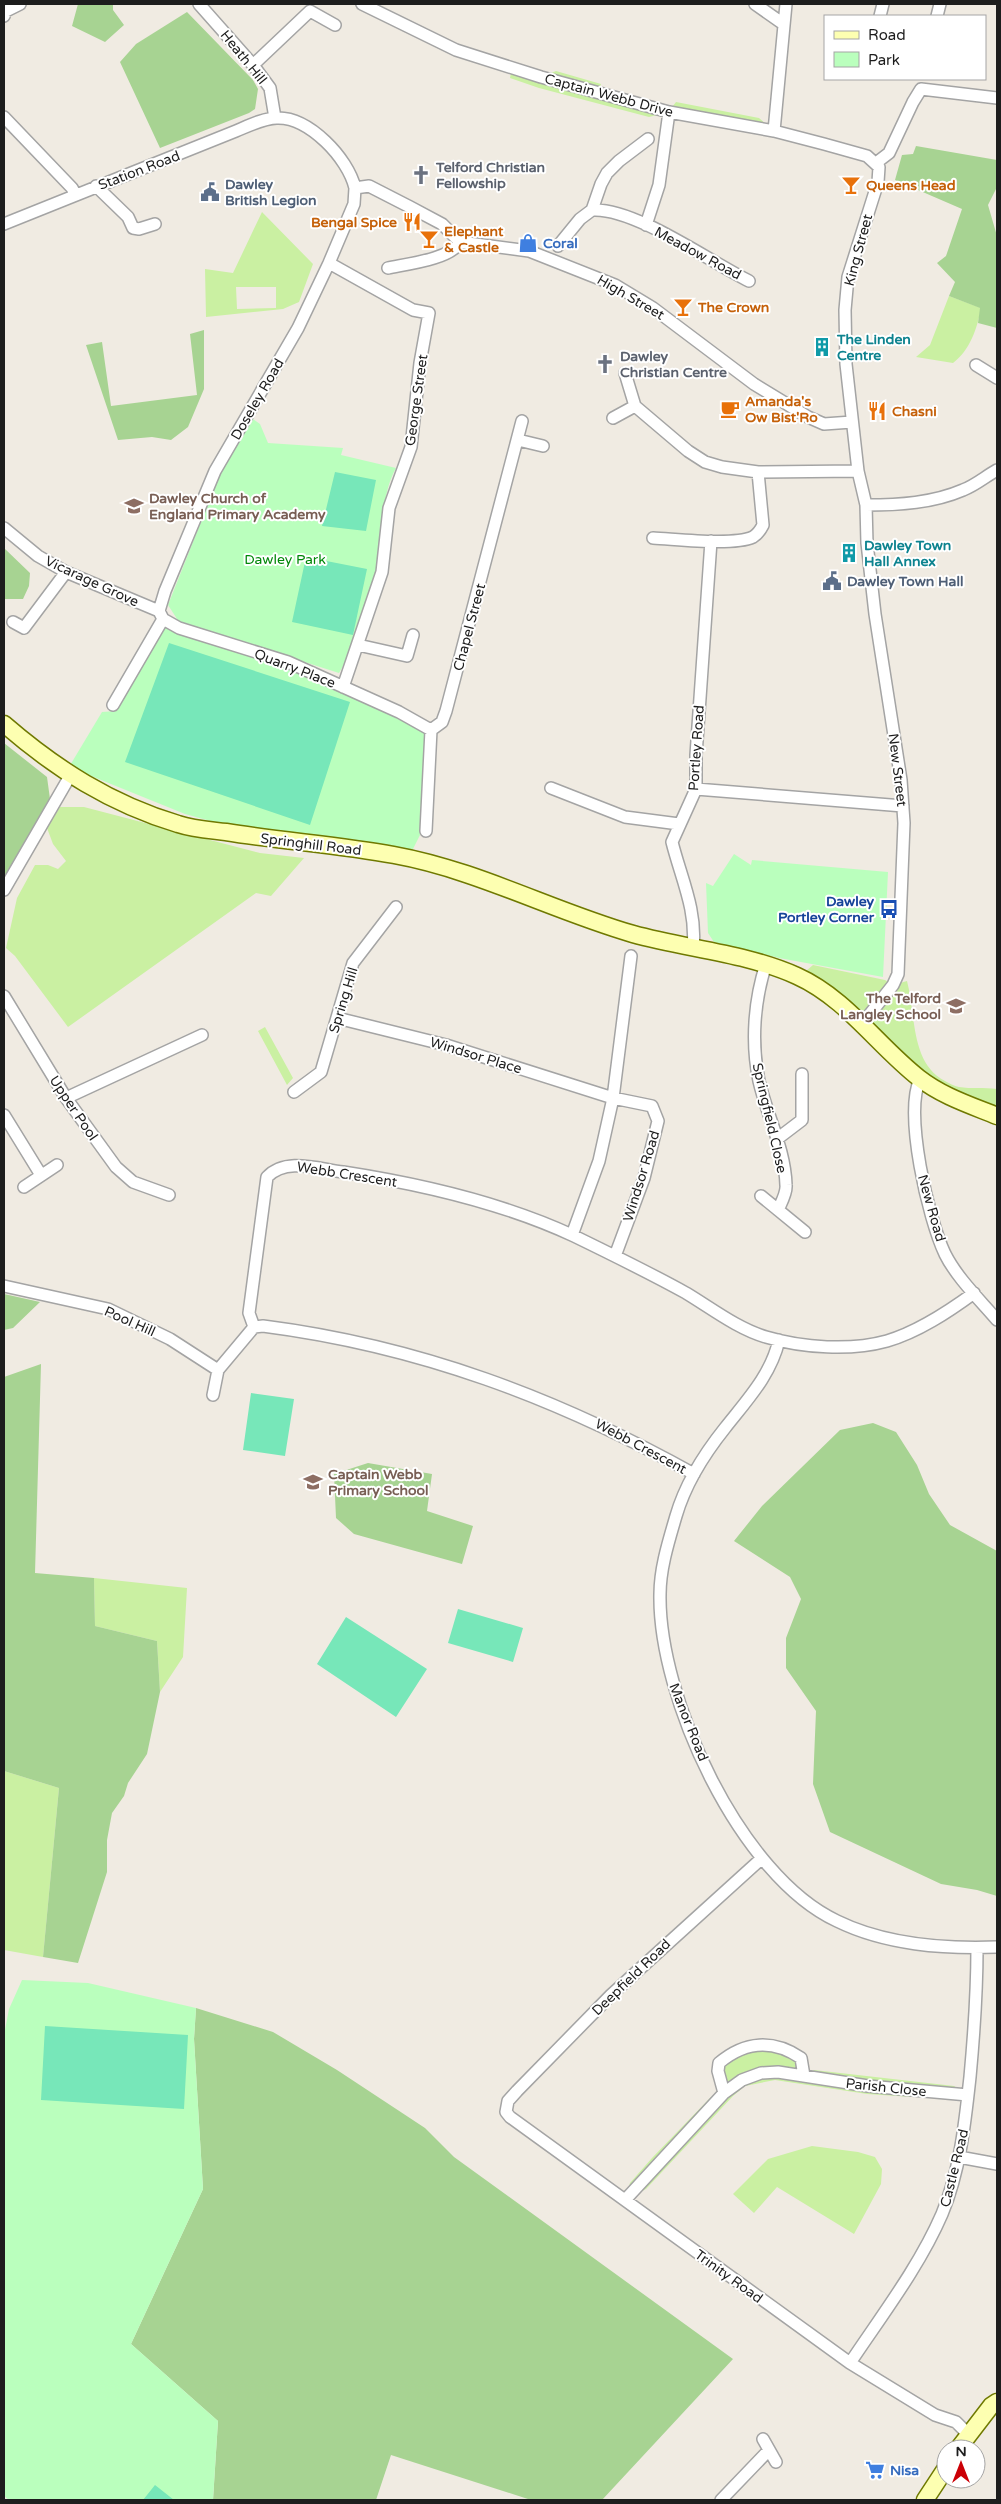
<svg xmlns="http://www.w3.org/2000/svg" width="1001" height="2504" font-family="'Varela Round',sans-serif">
<style>
.grass{fill:#caf0a2;fill-rule:evenodd}
.forest{fill:#a7d392}
.park{fill:#baffbd}
.pitch{fill:#77e7b9}
.lines{fill:none;stroke-linecap:round;stroke-linejoin:round}
.street-casing{stroke:#a4a4a4;stroke-width:14}
.secondary-casing{stroke:#6f7900;stroke-width:19}
.street{stroke:#fff;stroke-width:11}
.secondary{stroke:#fdffb1;stroke-width:16}
.labels{text-anchor:middle;stroke-width:4;stroke-linejoin:round;paint-order:stroke}
.street-label{font-size:14px;fill:#1d1d1d;stroke:#fff}
.worship-label{font-size:14px;font-weight:bold;fill:#5b616d;stroke:#fff;text-anchor:start}
.service-label{font-size:14px;font-weight:bold;fill:#4e5e75;stroke:#fff;text-anchor:start}
.food-label{font-size:14px;font-weight:bold;fill:#c56008;stroke:#fff;text-anchor:start}
.shop-label{font-size:14px;font-weight:bold;fill:#366cbe;stroke:#fff;text-anchor:start}
.culture-label{font-size:14px;font-weight:bold;fill:#0d838f;stroke:#fff;text-anchor:start}
.education-label{font-size:14px;font-weight:bold;fill:#785e54;stroke:#fff;text-anchor:start}
.park-label{font-size:14px;fill:#008708;stroke:#fff}
.transit-label{font-size:14px;font-weight:bold;fill:#164399;stroke:#fff;text-anchor:end}
</style>
<rect width="100%" height="100%" fill="#f0ebe2"/>
<!-- grass -->
<path class="grass" d="M512,68L541,77L556,71L601,84L599,93L669,111L676,102L759,118L774,131L669,112L649,117L539,88L510,78Z
M262,212L313,264L299,302L283,309L206,317L205,269L233,273ZM236,287H276V308L237,309Z
M949,296L981,308C977,329 970,350 953,363L916,357L930,345Z
M60,807H84L260,853L304,858L271,896L256,893L68,1027L15,956L6,948L17,898L35,865H48L58,869L66,861L53,844L47,828Z
M813,965L885,980L893,985L907,981C916,1014 910,1063 945,1081C949,1083 954,1086 959,1087C971,1089 984,1087 997,1089V1116L960,1102L799,977Z
M265,1027L293,1078L287,1085L258,1031Z
M94,1578L187,1588L183,1657L160,1692L157,1641L95,1626Z
M4,1771L59,1788L43,1957L4,1950Z
M759,2044L801,2058L805,2076L814,2070L954,2086L968,2095L919,2091L912,2097L867,2094L775,2080L745,2086L733,2096L646,2189L625,2200L630,2183L652,2158L711,2097L724,2093L719,2063Z
M812,2146L858,2152L875,2157L882,2169L881,2184L854,2234L777,2187L754,2213L733,2194L768,2159Z"/>
<!-- forest -->
<path class="forest" d="M78,4H113V10L124,25L105,42L72,26Z
M187,12L253,80L258,89L255,109L249,113L160,148L120,62L136,44Z
M916,146L997,160V187L988,205L997,236V328L978,323L980,308L949,296L955,282L937,263L946,256L962,209L895,180L902,155L913,154Z
M204,330V389L188,427L171,440L152,437L118,440L86,345L102,342L111,406L197,395L190,334Z
M4,548L30,573L29,586L23,599H4Z
M4,743L47,777L50,799L4,880Z
M4,1294L40,1302L13,1328L4,1330Z
M41,1364L35,1573L94,1578L95,1626L157,1641L160,1692L147,1754L128,1783L124,1796L112,1813L107,1840V1872L78,1963L43,1957L59,1788L4,1771V1377Z
M873,1423L896,1432L917,1465L929,1494L950,1525L997,1551V1896L977,1890L941,1884L830,1832L813,1784L816,1711L786,1668V1638L801,1599L790,1577L734,1541L762,1506L840,1430Z
M368,1463L432,1474L427,1511L473,1526L462,1564L354,1534L336,1518L334,1474Z
M196,2008L273,2032L337,2070L425,2128L454,2157L733,2359L602,2500H531L391,2455L376,2500H213L218,2421L131,2344L203,2189L194,2039Z"/>
<!-- park -->
<path class="park" d="M253,419L260,424L268,443L343,448L341,455L396,468C380,497 383,536 378,569C372,600 355,647 339,673L179,622L168,605L223,466Z
M164,623L287,665L428,732L422,831L409,857L265,836L185,814L69,767L102,712L116,711Z
M734,854L751,865L752,860L888,872L883,977L779,958L714,942L708,933L706,883L713,886Z
M22,1980L88,1983L196,2008L194,2039L203,2189L131,2344L218,2421L213,2500H9L4,2496V2035L9,2009Z"/>
<!-- pitch -->
<path class="pitch" d="M335,472L376,480L366,531L322,526Z
M306,557L367,569L353,635L292,622Z
M169,643L350,702L310,825L125,762Z
M251,1393L294,1399L285,1456L243,1450Z
M458,1609L523,1628L513,1662L448,1643Z
M346,1617L427,1669L396,1717L317,1664Z
M45,2026L188,2035L184,2109L41,2100Z
M155,2485L174,2500H143Z"/>
<g class="lines">
<!-- street casing -->
<g class="street-casing">
<path id="street" d="M199,4L253,65L270,88L275,118
M362,4L456,50L541,77L669,112L774,131L824,144L867,156L879,167L878,182L848,277L845,310L846,364L858,471L866,505L867,543L875,614L901,780L904,823L898,974L893,985L862,1024
M755,4L782,23
M4,16L6,11L20,4
M880,16L883,4
M937,16L940,4
M253,65L310,11L335,25
M4,117L72,188L75,194
M774,131L786,4
M876,163L889,153L913,102L921,89L997,98
M96,186L128,217L133,228L139,229L155,224
M592,210C634,207 710,262 749,281
M4,224L236,131C248,126 264,118 277,118C309,117 348,158 355,188L369,186L410,207L442,224L460,242
M646,225L659,185L669,112
M460,242L529,251L615,285L653,308L754,384L808,417L824,424L852,422
M558,246L580,219L592,210L601,184L607,173L619,161L648,139
M329,263L413,310L429,313L420,363L411,447L389,508L382,572L343,687
M388,268C407,264 451,259 460,242
M976,365L997,378
M625,373L635,406L688,451L705,462L722,467L758,472L858,471
M613,418L635,406
M518,440L543,446
M866,505C899,505 933,503 963,490C976,485 986,476 997,470
M4,528L38,556L66,572L159,611
M653,538C676,539 733,546 753,537C758,534 760,531 763,525L758,472
M159,611L165,591L215,471L298,328L329,263L354,204L355,188
M159,611L163,619L179,628L288,662L399,712L431,730
M13,622L24,628L66,572
M358,645L407,656L413,635
M113,705L163,619
M551,788L625,817L679,824
M696,789L903,806
M426,831L431,730L442,722L446,711L522,421
M4,890L70,776
M693,948C697,910 681,878 672,842L696,789V755L711,541
M766,964C754,1001 751,1043 759,1081C767,1116 785,1149 786,1185C787,1193 781,1203 778,1210
M4,996L66,1098L116,1167L133,1182L169,1195
M337,1018L446,1045L613,1098L652,1106L658,1121L644,1178L615,1256
M920,1079C904,1114 928,1218 945,1254C957,1278 980,1300 997,1320
M294,1092L321,1072L353,963L396,907
M66,1098L202,1035
M4,1115L41,1175
M777,1139L802,1120V1074
M24,1187L57,1165
M761,1196L805,1232
M572,1235L599,1161L613,1098L631,956
M4,1286L108,1309L170,1339L218,1370
M779,1340C771,1375 747,1400 725,1428C705,1453 685,1485 676,1516C669,1540 660,1568 660,1594C658,1697 740,1876 837,1921C886,1945 943,1949 997,1947
M213,1395L218,1370L254,1327
M694,1474C557,1398 419,1346 263,1326L254,1327L249,1313L267,1177C286,1157 318,1169 343,1172C421,1184 501,1202 574,1236C611,1254 650,1273 686,1293C711,1308 738,1329 766,1337C803,1348 851,1351 887,1341C918,1332 948,1312 974,1293
M761,1859L611,1995L517,2091L508,2101L506,2112L510,2117L850,2363L935,2415L956,2422L968,2434
M724,2093L718,2071L719,2063C745,2041 773,2039 801,2058L804,2076
M959,2157L997,2164
M625,2200L724,2093L742,2080L761,2073L778,2072L868,2086L968,2095
M850,2363C882,2315 919,2267 942,2214C960,2171 965,2123 970,2077C974,2034 977,1991 977,1948
M763,2439L776,2462
M721,2500L769,2450"/>
</g>
<!-- secondary casing -->
<g class="secondary-casing">
<path id="secondary" d="M4,724C56,769 111,804 178,824C193,829 210,830 226,832C282,841 339,845 394,855C477,870 553,911 633,934C687,949 746,953 797,976C846,998 878,1046 919,1078C942,1096 970,1105 997,1116
M958,2449L991,2406L997,2402
M925,2500L946,2468"/>
</g>
<!-- street -->
<use href="#street" class="street"/>
<!-- secondary -->
<use href="#secondary" class="secondary"/>
</g>
<!-- icons -->
<defs>
<g id="church-bare" transform="scale(1.5)"><path d="M-1.2-6h2.4v3.5h3.3v2.4h-3.3V6h-2.4V-.1h-3.3v-2.4h3.3Z" fill="#6b7280" stroke="#fff" stroke-width="2.5" paint-order="stroke"/></g>
<g id="bar-bare" transform="scale(1.5)"><path d="M-6-5H6L.8 .8V4.5H3.5V6h-7V4.5H-.8V.8Z" fill="#e8710a" stroke="#fff" stroke-width="2.5" paint-order="stroke"/></g>
<g id="civic-bare" transform="scale(1.5)"><path d="M-.6-6.5H3V-4.5H.6V-3L4-1V1h2V6H-6V1h2V-1L-.6-3ZM-1.2 2.5V6h2.4V2.5Z" fill="#5c6f8a" stroke="#fff" stroke-width="2.5" paint-order="stroke"/></g>
<g id="restaurant-bare" transform="scale(1.5)"><path d="M-5-6h1v4h1v-4h1v4h1v-4h1v5L-1.5 .5V6h-2V.5L-5-1ZM5-6V6H3V1.5H1.5Q1.5-4 5-6Z" fill="#e8710a" stroke="#fff" stroke-width="2.5" paint-order="stroke"/></g>
<g id="shop-bare" transform="scale(1.5)"><path d="M-5-2.5h2.3a2.7 3.5 0 0 1 5.4 0H5L5.5 6h-11ZM-1.5-2.5h3a1.5 2.3 0 0 0-3 0Z" fill="#3f7fe0" stroke="#fff" stroke-width="2.5" paint-order="stroke"/></g>
<g id="building-bare" transform="scale(1.5)"><path d="M-4-6H4V6H1V3H-1V6H-4ZM-2.5-4.3h1.7v1.8h-1.7ZM.8-4.3h1.7v1.8H.8ZM-2.5-1h1.7V.8h-1.7ZM.8-1h1.7V.8H.8Z" fill="#0f9aa8" stroke="#fff" stroke-width="2.5" paint-order="stroke"/></g>
<g id="cafe-bare" transform="scale(1.5)"><path d="M-5.5-4.5H6V0H3Q3 3.5 0 3.5H-2.5Q-5.5 3.5-5.5 0ZM3-3.2v2h1.7v-2ZM-6 4.5H4V6H-6Z" fill="#e8710a" stroke="#fff" stroke-width="2.5" paint-order="stroke"/></g>
<g id="school-bare" transform="scale(1.5)"><path d="M0-5L7-2L0 1L-7-2ZM-4 1L0 2.5L4 1V4Q0 6-4 4Z" fill="#8d6e63" stroke="#fff" stroke-width="2.5" paint-order="stroke"/></g>
<g id="bus-bare" transform="scale(1.5)"><path d="M-5-6H5V4H4V6H2V4H-2V6H-4V4H-5ZM-3.5-4V0h7V-4ZM-3.5 1.2v1.5H-2V1.2ZM2 1.2v1.5H3.5V1.2Z" fill="#1a4fb4" stroke="#fff" stroke-width="2.5" paint-order="stroke"/></g>
<g id="supermarket-bare" transform="scale(1.5)"><path d="M-6-5.5h2.5l.6 2H6L4.5 2H-2.5L-4.4-4H-6ZM-1.5 3.2a1.3 1.3 0 1 0 .1 0ZM3 3.2a1.3 1.3 0 1 0 .1 0Z" fill="#3f7fe0" stroke="#fff" stroke-width="2.5" paint-order="stroke"/></g>
</defs>
<g fill-rule="evenodd">
<use href="#church-bare" x="421" y="175"/>
<use href="#bar-bare" x="851" y="185"/>
<use href="#civic-bare" x="210" y="192"/>
<use href="#restaurant-bare" x="412" y="222"/>
<use href="#bar-bare" x="429" y="239"/>
<use href="#shop-bare" x="528" y="243"/>
<use href="#bar-bare" x="683" y="307"/>
<use href="#building-bare" x="822" y="347"/>
<use href="#church-bare" x="605" y="364"/>
<use href="#cafe-bare" x="730" y="409"/>
<use href="#restaurant-bare" x="877" y="411"/>
<use href="#school-bare" x="134" y="506"/>
<use href="#building-bare" x="849" y="553"/>
<use href="#civic-bare" x="832" y="581"/>
<use href="#bus-bare" x="889" y="909"/>
<use href="#school-bare" x="956" y="1006"/>
<use href="#school-bare" x="313" y="1482"/>
<use href="#supermarket-bare" x="875" y="2470"/>
</g>
<g class="labels">
<!-- street labels -->
<g class="street-label">
<text transform="translate(244 57) rotate(51)" y="5">Heath Hill</text>
<text transform="translate(609 95) rotate(15)" y="5">Captain Webb Drive</text>
<text transform="translate(139 170) rotate(-21)" y="5">Station Road</text>
<text transform="translate(858 250) rotate(-75)" y="5">King Street</text>
<text transform="translate(698 253) rotate(28)" y="5">Meadow Road</text>
<text transform="translate(631 297) rotate(30)" y="5">High Street</text>
<text transform="translate(257 399) rotate(-60)" y="5">Doseley Road</text>
<text transform="translate(416 400) rotate(-82)" y="5">George Street</text>
<text transform="translate(92 581) rotate(25)" y="5">Vicarage Grove</text>
<text transform="translate(469 627) rotate(-75)" y="5">Chapel Street</text>
<text transform="translate(295 668) rotate(21)" y="5">Quarry Place</text>
<text transform="translate(696 748) rotate(-86)" y="5">Portley Road</text>
<text transform="translate(898 770) rotate(83)" y="5">New Street</text>
<text transform="translate(311 844) rotate(7)" y="5">Springhill Road</text>
<text transform="translate(343 1000) rotate(-73)" y="5">Spring Hill</text>
<text transform="translate(476 1055) rotate(17)" y="5">Windsor Place</text>
<text transform="translate(74 1108) rotate(56)" y="5">Upper Pool</text>
<text transform="translate(770 1118) rotate(77)" y="5">Springfield Close</text>
<text transform="translate(347 1174) rotate(9)" y="5">Webb Crescent</text>
<text transform="translate(641 1176) rotate(-73)" y="5">Windsor Road</text>
<text transform="translate(932 1208) rotate(74)" y="5">New Road</text>
<text transform="translate(130 1321) rotate(24)" y="5">Pool Hill</text>
<text transform="translate(641 1446) rotate(28)" y="5">Webb Crescent</text>
<text transform="translate(689 1722) rotate(68)" y="5">Manor Road</text>
<text transform="translate(631 1977) rotate(-44)" y="5">Deepfield Road</text>
<text transform="translate(886 2087) rotate(6)" y="5">Parish Close</text>
<text transform="translate(954 2168) rotate(-76)" y="5">Castle Road</text>
<text transform="translate(729 2276) rotate(36)" y="5">Trinity Road</text>
</g>
<!-- worship labels -->
<g class="worship-label">
<text x="436" y="172">Telford Christian<tspan x="436" dy="16">Fellowship</tspan></text>
<text x="620" y="361">Dawley<tspan x="620" dy="16">Christian Centre</tspan></text>
</g>
<!-- service labels -->
<g class="service-label">
<text x="225" y="189">Dawley<tspan x="225" dy="16">British Legion</tspan></text>
<text x="847" y="586">Dawley Town Hall</text>
</g>
<!-- food labels -->
<g class="food-label">
<text x="866" y="190">Queens Head</text>
<text x="397" y="227" text-anchor="end">Bengal Spice</text>
<text x="444" y="236">Elephant<tspan x="444" dy="16">&amp; Castle</tspan></text>
<text x="698" y="312">The Crown</text>
<text x="745" y="406">Amanda's<tspan x="745" dy="16">Ow Bist'Ro</tspan></text>
<text x="892" y="416">Chasni</text>
</g>
<!-- shop labels -->
<g class="shop-label">
<text x="543" y="248">Coral</text>
<text x="890" y="2475">Nisa</text>
</g>
<!-- culture labels -->
<g class="culture-label">
<text x="837" y="344">The Linden<tspan x="837" dy="16">Centre</tspan></text>
<text x="864" y="550">Dawley Town<tspan x="864" dy="16">Hall Annex</tspan></text>
</g>
<!-- education labels -->
<g class="education-label">
<text x="149" y="503">Dawley Church of<tspan x="149" dy="16">England Primary Academy</tspan></text>
<text x="941" y="1003" text-anchor="end">The Telford<tspan x="941" dy="16">Langley School</tspan></text>
<text x="328" y="1479">Captain Webb<tspan x="328" dy="16">Primary School</tspan></text>
</g>
<!-- park labels -->
<g class="park-label">
<text x="285" y="564">Dawley Park</text>
</g>
<!-- transit labels -->
<g class="transit-label">
<text x="874" y="906">Dawley<tspan x="874" dy="16">Portley Corner</tspan></text>
</g>
</g>
<!-- border -->
<rect width="1001" height="2504" fill="none" stroke="#1d1d1d" stroke-width="10"/>
<!-- legend -->
<rect x="824" y="15" width="162" height="65" fill="#ffffff" stroke="#a5a5a5"/>
<rect x="834" y="31" width="25" height="8" fill="#fdffb1" stroke="#a5a5a5"/>
<text x="868" y="40" font-size="15" fill="#1d1d1d">Road</text>
<rect x="834" y="52" width="25" height="15" fill="#baffbd" stroke="#a5a5a5"/>
<text x="868" y="65" font-size="15" fill="#1d1d1d">Park</text>
<!-- north arrow -->
<g transform="translate(961 2464)"><circle r="24" fill="#ffffff" stroke="#a5a5a5"/>
<path d="M0-4L9 19L0 12L-9 19Z" fill="#cb0006"/>
<text y="-8" font-size="14" font-weight="bold" text-anchor="middle" fill="#1d1d1d">N</text>
</g>
</svg>
